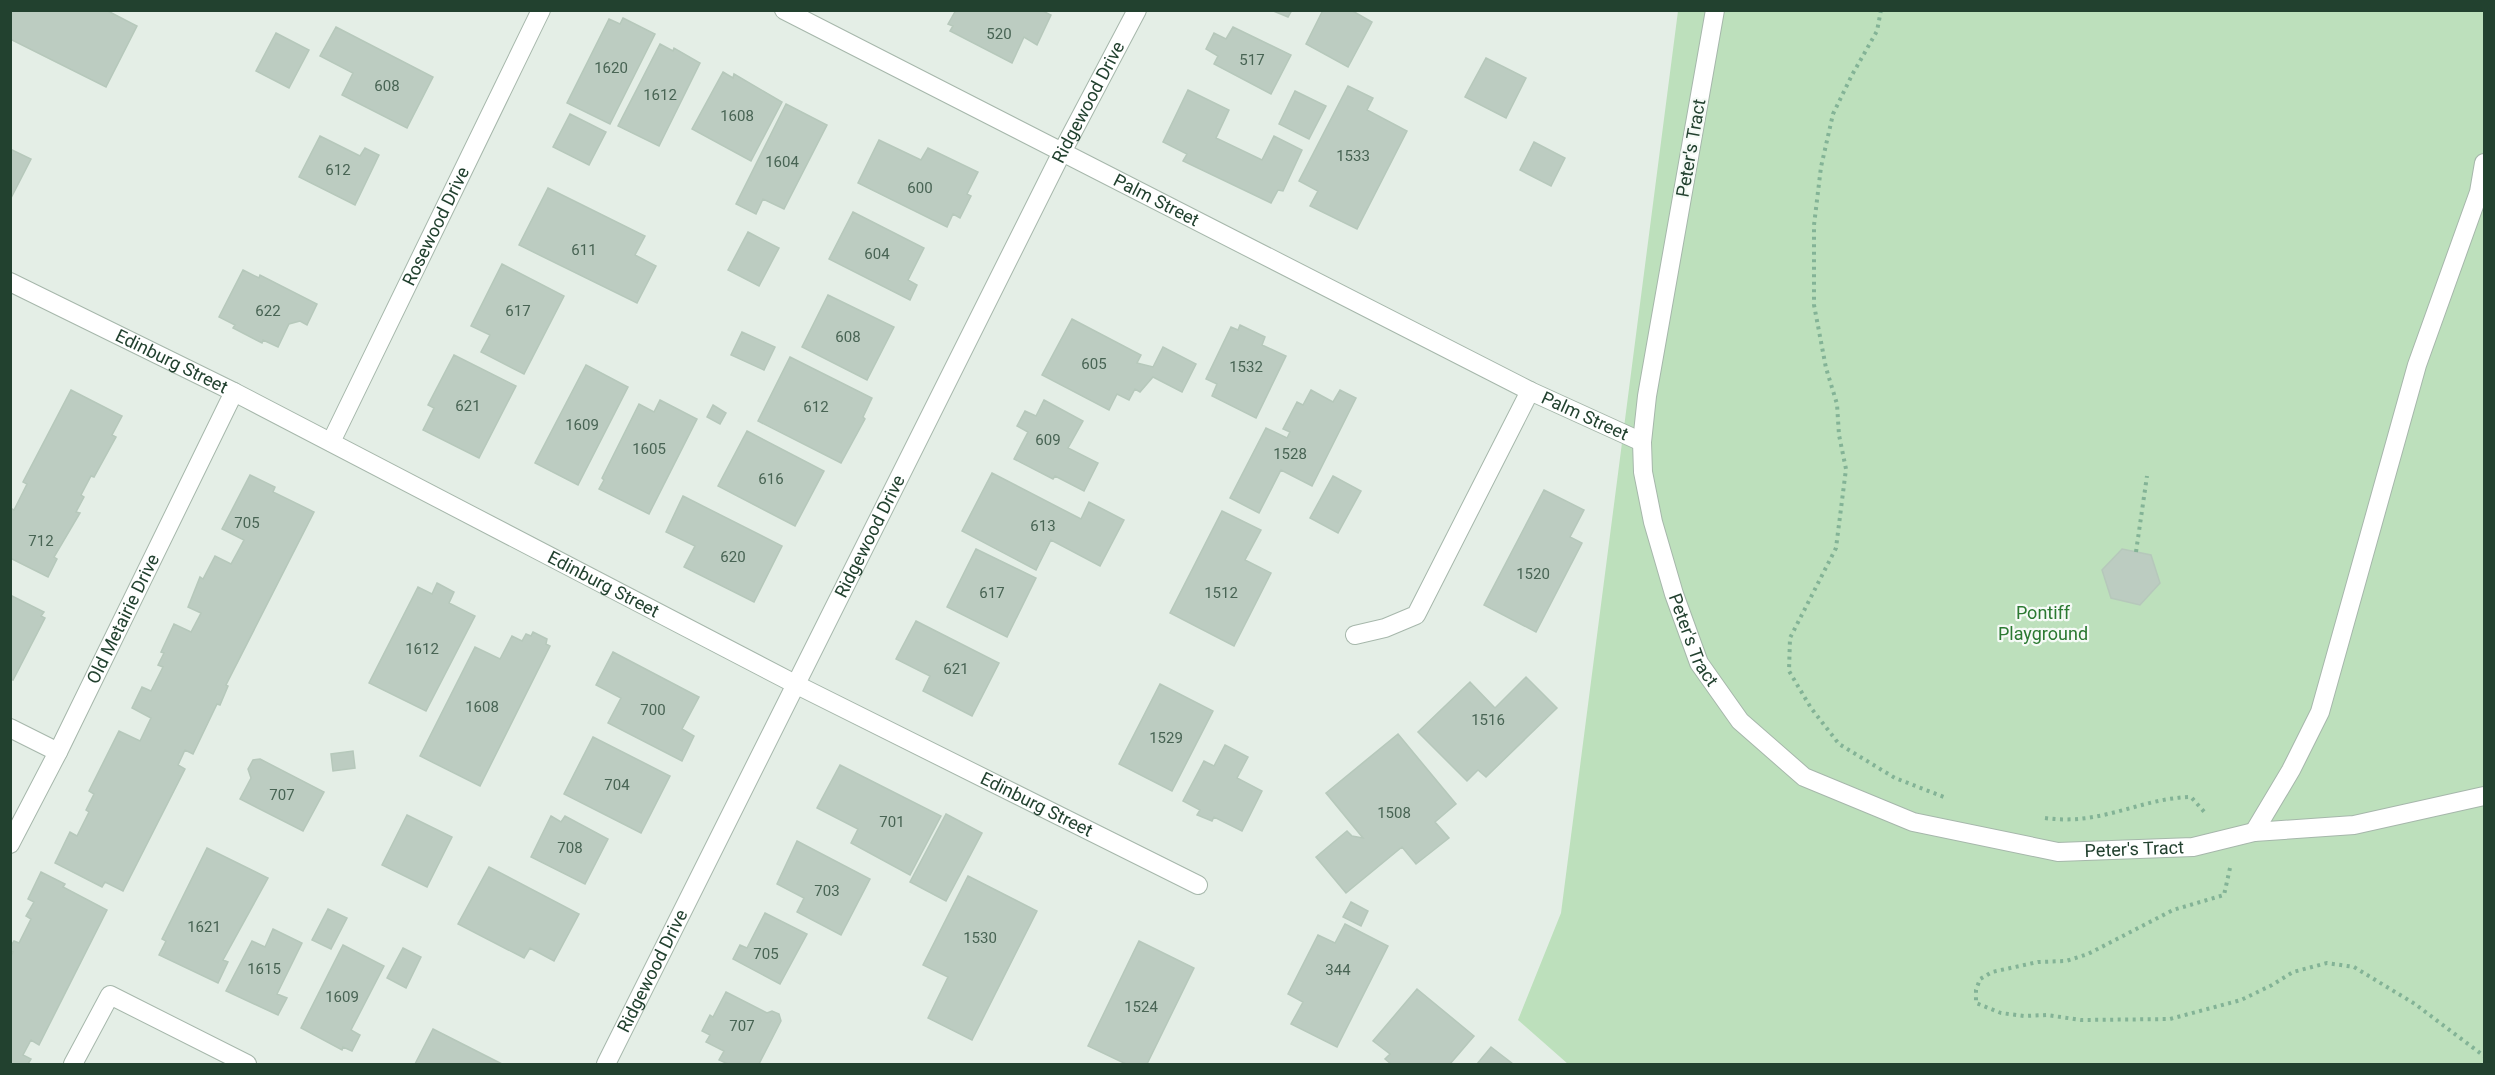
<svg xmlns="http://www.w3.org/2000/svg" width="2495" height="1075" font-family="Roboto,sans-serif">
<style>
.green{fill:#bde0bc}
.building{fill:#bcccc1;stroke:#b6c8bb;stroke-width:1.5}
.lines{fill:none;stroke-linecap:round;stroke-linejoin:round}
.minor-casing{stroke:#a6b7ab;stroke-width:20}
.path{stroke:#83b396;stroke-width:4;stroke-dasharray:3 4.5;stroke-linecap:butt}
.minor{stroke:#fff;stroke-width:18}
.labels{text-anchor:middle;stroke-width:4.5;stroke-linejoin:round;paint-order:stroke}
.number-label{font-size:15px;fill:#486454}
.street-label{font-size:18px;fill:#22412f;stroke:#f5faf6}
.park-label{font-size:18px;fill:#2b7931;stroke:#f5faf6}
</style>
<rect width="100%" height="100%" fill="#e4eee6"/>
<!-- green -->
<path class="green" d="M1678,11H2484V1064H1568L1518,1020L1561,913Z"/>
<!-- building -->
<path class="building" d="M10,10H106L137,26L106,87L10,39Z
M956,10H1041L1051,15L1037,45L1024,37L1012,63L950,31L953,26L948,24Z
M1271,10H1292L1288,17Z
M1323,10H1351L1372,22L1348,67L1306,44Z
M623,18L655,34L610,124L567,103L609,19L620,24Z
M336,27L433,77L407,128L342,95L353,73L320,56Z
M1233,27L1291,55L1271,94L1214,64L1218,56L1206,49L1214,33L1226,39Z
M276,33L309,50L289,88L256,71Z
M660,44L673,51L674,48L700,63L659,146L618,126Z
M1486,58L1526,78L1506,118L1465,97Z
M723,72L733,78L734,74L782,102L751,161L692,129Z
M1348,86L1373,98L1367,110L1407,131L1357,229L1310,206L1318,191L1299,181Z
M1188,90L1229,110L1216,138L1262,160L1274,136L1302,150L1283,191L1278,190L1271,203L1183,161L1187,154L1163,142Z
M1295,91L1326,106L1309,139L1279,124Z
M786,104L827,125L784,209L763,199L756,214L736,204Z
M570,114L606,132L589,165L553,147Z
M320,136L360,156L365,148L379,155L355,205L299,177Z
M879,140L921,160L928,148L978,172L967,194L971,196L960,218L953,214L947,227L858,183Z
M1534,142L1565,158L1551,186L1520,170Z
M10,149L31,159L10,200Z
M548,188L645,236L635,255L656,266L637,303L519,245Z
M853,212L924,248L908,280L917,285L910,300L829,259Z
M748,232L779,248L759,286L728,270Z
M502,264L564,296L524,374L481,352L490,335L471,326Z
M243,270L259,278L260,275L317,304L307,325L300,321L289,324L278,347L263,340L262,343L233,328L235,325L219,317Z
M828,295L894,327L867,380L802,347Z
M1072,319L1141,355L1137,363L1153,367L1163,347L1196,364L1182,392L1153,377L1140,392L1135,389L1129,400L1117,394L1109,410L1042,375Z
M1240,325L1265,337L1262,345L1286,356L1256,418L1212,396L1217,384L1206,379L1231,327L1238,330Z
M742,332L775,347L764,370L731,355Z
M454,355L516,386L479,458L423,430L434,408L428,405Z
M790,357L872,398L863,417L865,419L841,463L758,421Z
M586,365L628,387L578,485L535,463Z
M71,390L122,416L112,435L116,437L94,477L91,476L81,495L84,497L76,512L80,513L54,557L57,559L48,577L10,558V508L14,510L27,484L23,482Z
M1311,390L1333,402L1340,390L1356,398L1312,486L1281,470L1259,513L1230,498L1266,428L1287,438L1290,432L1283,429L1297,402L1303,405Z
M660,400L697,419L649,514L599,489L604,480L602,478L639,404L654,412Z
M1044,400L1083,421L1068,448L1098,463L1084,491L1055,476L1053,479L1014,459L1028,432L1017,426L1025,411L1036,416Z
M713,405L726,413L720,424L707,417Z
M747,431L824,471L795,526L718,486Z
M992,473L1081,519L1089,502L1124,520L1100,566L1051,540L1036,570L962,531Z
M250,475L275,487L273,492L314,512L226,685L228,686L220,705L217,704L193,754L185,750L178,765L185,769L123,891L105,882L102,887L55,863L70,832L77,836L89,812L86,810L94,794L89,791L119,731L140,741L151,718L132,708L142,687L151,691L163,667L158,665L164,653L161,652L174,624L191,632L201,613L188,607L200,577L203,579L215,556L231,564L244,540L222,529Z
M1333,476L1361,491L1338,533L1310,518Z
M1544,490L1584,510L1570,537L1582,543L1536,632L1484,605Z
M683,496L782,546L754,602L684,567L695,546L666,532Z
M1222,511L1261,530L1245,560L1271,573L1234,646L1170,613Z
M976,549L1036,578L1007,637L947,607Z
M2122,549L2151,555L2160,583L2140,605L2111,598L2102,570Z
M437,583L454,592L449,603L475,616L426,711L369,683L418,587L432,594Z
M10,595L44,612L41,616L45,618L13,680L10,679Z
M916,621L999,663L972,716L923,691L930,676L896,659Z
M533,632L547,639L546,644L550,646L480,786L420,756L475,647L500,659L512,636L522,641L526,634L531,636Z
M613,652L699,697L682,729L694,736L682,761L608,723L621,698L596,685Z
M1526,677L1557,708L1486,777L1478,770L1467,781L1418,732L1470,682L1495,708Z
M1160,684L1213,711L1172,791L1119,764Z
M1398,734L1456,804L1435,822L1449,838L1416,864L1402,847L1346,893L1316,857L1347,831L1352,836L1363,838L1326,793Z
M593,737L670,776L641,833L564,794Z
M1225,745L1248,757L1237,778L1262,791L1242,831L1214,817L1212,821L1197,815L1200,810L1183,801L1204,761L1214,766Z
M353,751L355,768L333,771L331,754Z
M260,759L324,792L303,831L240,799L251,778L248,769L253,760Z
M840,765L941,816L910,875L851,843L858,829L817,808Z
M946,814L982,833L946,901L910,882Z
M407,815L452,837L427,887L382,865Z
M551,816L561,822L565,816L608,839L585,884L531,857Z
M797,841L870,879L841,935L797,912L804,898L777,884Z
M207,848L268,878L223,960L228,962L218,983L159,955L166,941L162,939Z
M489,867L579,914L554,961L530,948L524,958L458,924Z
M41,872L65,884L63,887L107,910L39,1045L31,1040L23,1055L31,1059L28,1064H10V958L13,952L10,951V947L14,941L19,943L31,919L26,916L34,902L28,899Z
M968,876L1037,911L972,1040L928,1018L948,977L923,965Z
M1351,902L1368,911L1361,926L1343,917Z
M328,909L347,918L331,949L312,940Z
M765,913L807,934L780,984L733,959L740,945L747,948Z
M1345,924L1388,946L1337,1047L1291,1024L1303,1002L1288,994L1318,935L1335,943Z
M273,929L302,943L277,994L287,998L278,1015L226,991L252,941L265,947Z
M1139,941L1194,968L1147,1064H1126L1088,1046Z
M343,945L384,966L351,1030L360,1035L352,1051L343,1047L342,1050L301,1028Z
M403,948L421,957L406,988L387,978Z
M1417,989L1474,1036L1450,1064H1391L1385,1059L1390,1054L1373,1041Z
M726,992L767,1013L772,1011L779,1014L781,1021L759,1064H728L719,1060L724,1051L706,1042L710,1035L702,1031L710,1015L713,1017Z
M433,1029L502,1064H415Z
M1491,1047L1513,1064H1477Z"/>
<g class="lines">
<!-- minor casing -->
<g class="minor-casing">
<g id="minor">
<path id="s1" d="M784,10L1530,391L1642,442"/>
<path id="s2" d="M1715,10L1647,396L1642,442L1643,472L1653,522L1674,594L1699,663L1740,721L1804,777L1913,822L2058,852L2193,847L2254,832L2354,825L2484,796"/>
<path id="s3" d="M10,282L234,392L797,685L1198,885"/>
<path id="s4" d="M331,442L541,10"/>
<path d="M1355,635L1385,628L1416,615L1530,391"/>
<path d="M10,728L58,752"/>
<path d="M2254,832L2291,770L2320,712L2417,365L2479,192L2484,163"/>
<path id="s5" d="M10,844L58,752L234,392"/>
<path d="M73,1064L110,995L247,1064"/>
<path id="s6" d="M606,1064L1061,154L1137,10"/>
</g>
</g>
<!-- path -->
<path class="path" d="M1881,10L1877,31L1852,75L1833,114L1821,167L1814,225V305L1826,368L1837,404L1839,435L1846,469L1836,548L1790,638L1789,671L1811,708L1839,744L1895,778L1944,797
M2136,552L2147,476
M2045,818C2102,826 2140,798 2191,797L2207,815
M2230,868L2224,895L2173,910L2088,954L2066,961L2038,962L1992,972L1980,979L1976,990V1003L2001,1013L2024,1016L2047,1015L2081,1020L2170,1019L2241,1000L2272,985L2293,972L2327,963L2354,967L2415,1004L2484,1056"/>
<!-- minor -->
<use href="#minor" class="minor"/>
</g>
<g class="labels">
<!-- number labels -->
<g class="number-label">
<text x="999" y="39">520</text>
<text x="1252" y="65">517</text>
<text x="611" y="73">1620</text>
<text x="387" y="91">608</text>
<text x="660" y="100">1612</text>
<text x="737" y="121">1608</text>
<text x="1353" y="161">1533</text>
<text x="782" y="167">1604</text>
<text x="338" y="175">612</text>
<text x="920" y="193">600</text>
<text x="584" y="255">611</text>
<text x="877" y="259">604</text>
<text x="268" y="316">622</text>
<text x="518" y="316">617</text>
<text x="848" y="342">608</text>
<text x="1094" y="369">605</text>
<text x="1246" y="372">1532</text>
<text x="468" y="411">621</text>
<text x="816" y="412">612</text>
<text x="582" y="430">1609</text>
<text x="1048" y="445">609</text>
<text x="649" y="454">1605</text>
<text x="1290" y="459">1528</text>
<text x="771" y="484">616</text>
<text x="247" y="528">705</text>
<text x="1043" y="531">613</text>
<text x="41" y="546">712</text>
<text x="733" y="562">620</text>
<text x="1533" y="579">1520</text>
<text x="992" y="598">617</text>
<text x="1221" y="598">1512</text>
<text x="422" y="654">1612</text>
<text x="956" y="674">621</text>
<text x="482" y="712">1608</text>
<text x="653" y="715">700</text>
<text x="1488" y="725">1516</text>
<text x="1166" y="743">1529</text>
<text x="617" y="790">704</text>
<text x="282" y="800">707</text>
<text x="1394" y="818">1508</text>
<text x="892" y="827">701</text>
<text x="570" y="853">708</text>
<text x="827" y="896">703</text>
<text x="204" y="932">1621</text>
<text x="980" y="943">1530</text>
<text x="766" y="959">705</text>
<text x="264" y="974">1615</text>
<text x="1338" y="975">344</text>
<text x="342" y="1002">1609</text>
<text x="1141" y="1012">1524</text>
<text x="742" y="1031">707</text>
</g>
<!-- street labels -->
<g class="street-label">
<text dy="6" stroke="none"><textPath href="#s6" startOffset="1076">Ridgewood Drive</textPath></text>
<text transform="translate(1691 148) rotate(-80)" y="6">Peter's Tract</text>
<text dy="6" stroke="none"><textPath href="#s1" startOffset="418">Palm Street</textPath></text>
<text dy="6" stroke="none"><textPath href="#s4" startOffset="240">Rosewood Drive</textPath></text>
<text dy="6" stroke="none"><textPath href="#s3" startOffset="180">Edinburg Street</textPath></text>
<text dy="6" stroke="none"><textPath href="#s1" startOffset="898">Palm Street</textPath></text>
<text dy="6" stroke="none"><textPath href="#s6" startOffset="590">Ridgewood Drive</textPath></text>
<text dy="6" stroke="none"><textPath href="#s3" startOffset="666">Edinburg Street</textPath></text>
<text dy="6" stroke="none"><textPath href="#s5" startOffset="252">Old Metairie Drive</textPath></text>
<text dy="6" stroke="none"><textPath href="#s2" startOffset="644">Peter's Tract</textPath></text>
<text dy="6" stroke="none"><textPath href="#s3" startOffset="1152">Edinburg Street</textPath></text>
<text dy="6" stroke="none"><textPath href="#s2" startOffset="1166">Peter's Tract</textPath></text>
<text dy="6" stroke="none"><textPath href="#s6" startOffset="104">Ridgewood Drive</textPath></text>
</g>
<!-- park labels -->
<g class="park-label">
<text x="2043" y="619">Pontiff<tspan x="2043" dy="21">Playground</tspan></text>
</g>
</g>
<!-- border -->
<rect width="2495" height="1075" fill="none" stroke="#22412f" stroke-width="24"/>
</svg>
